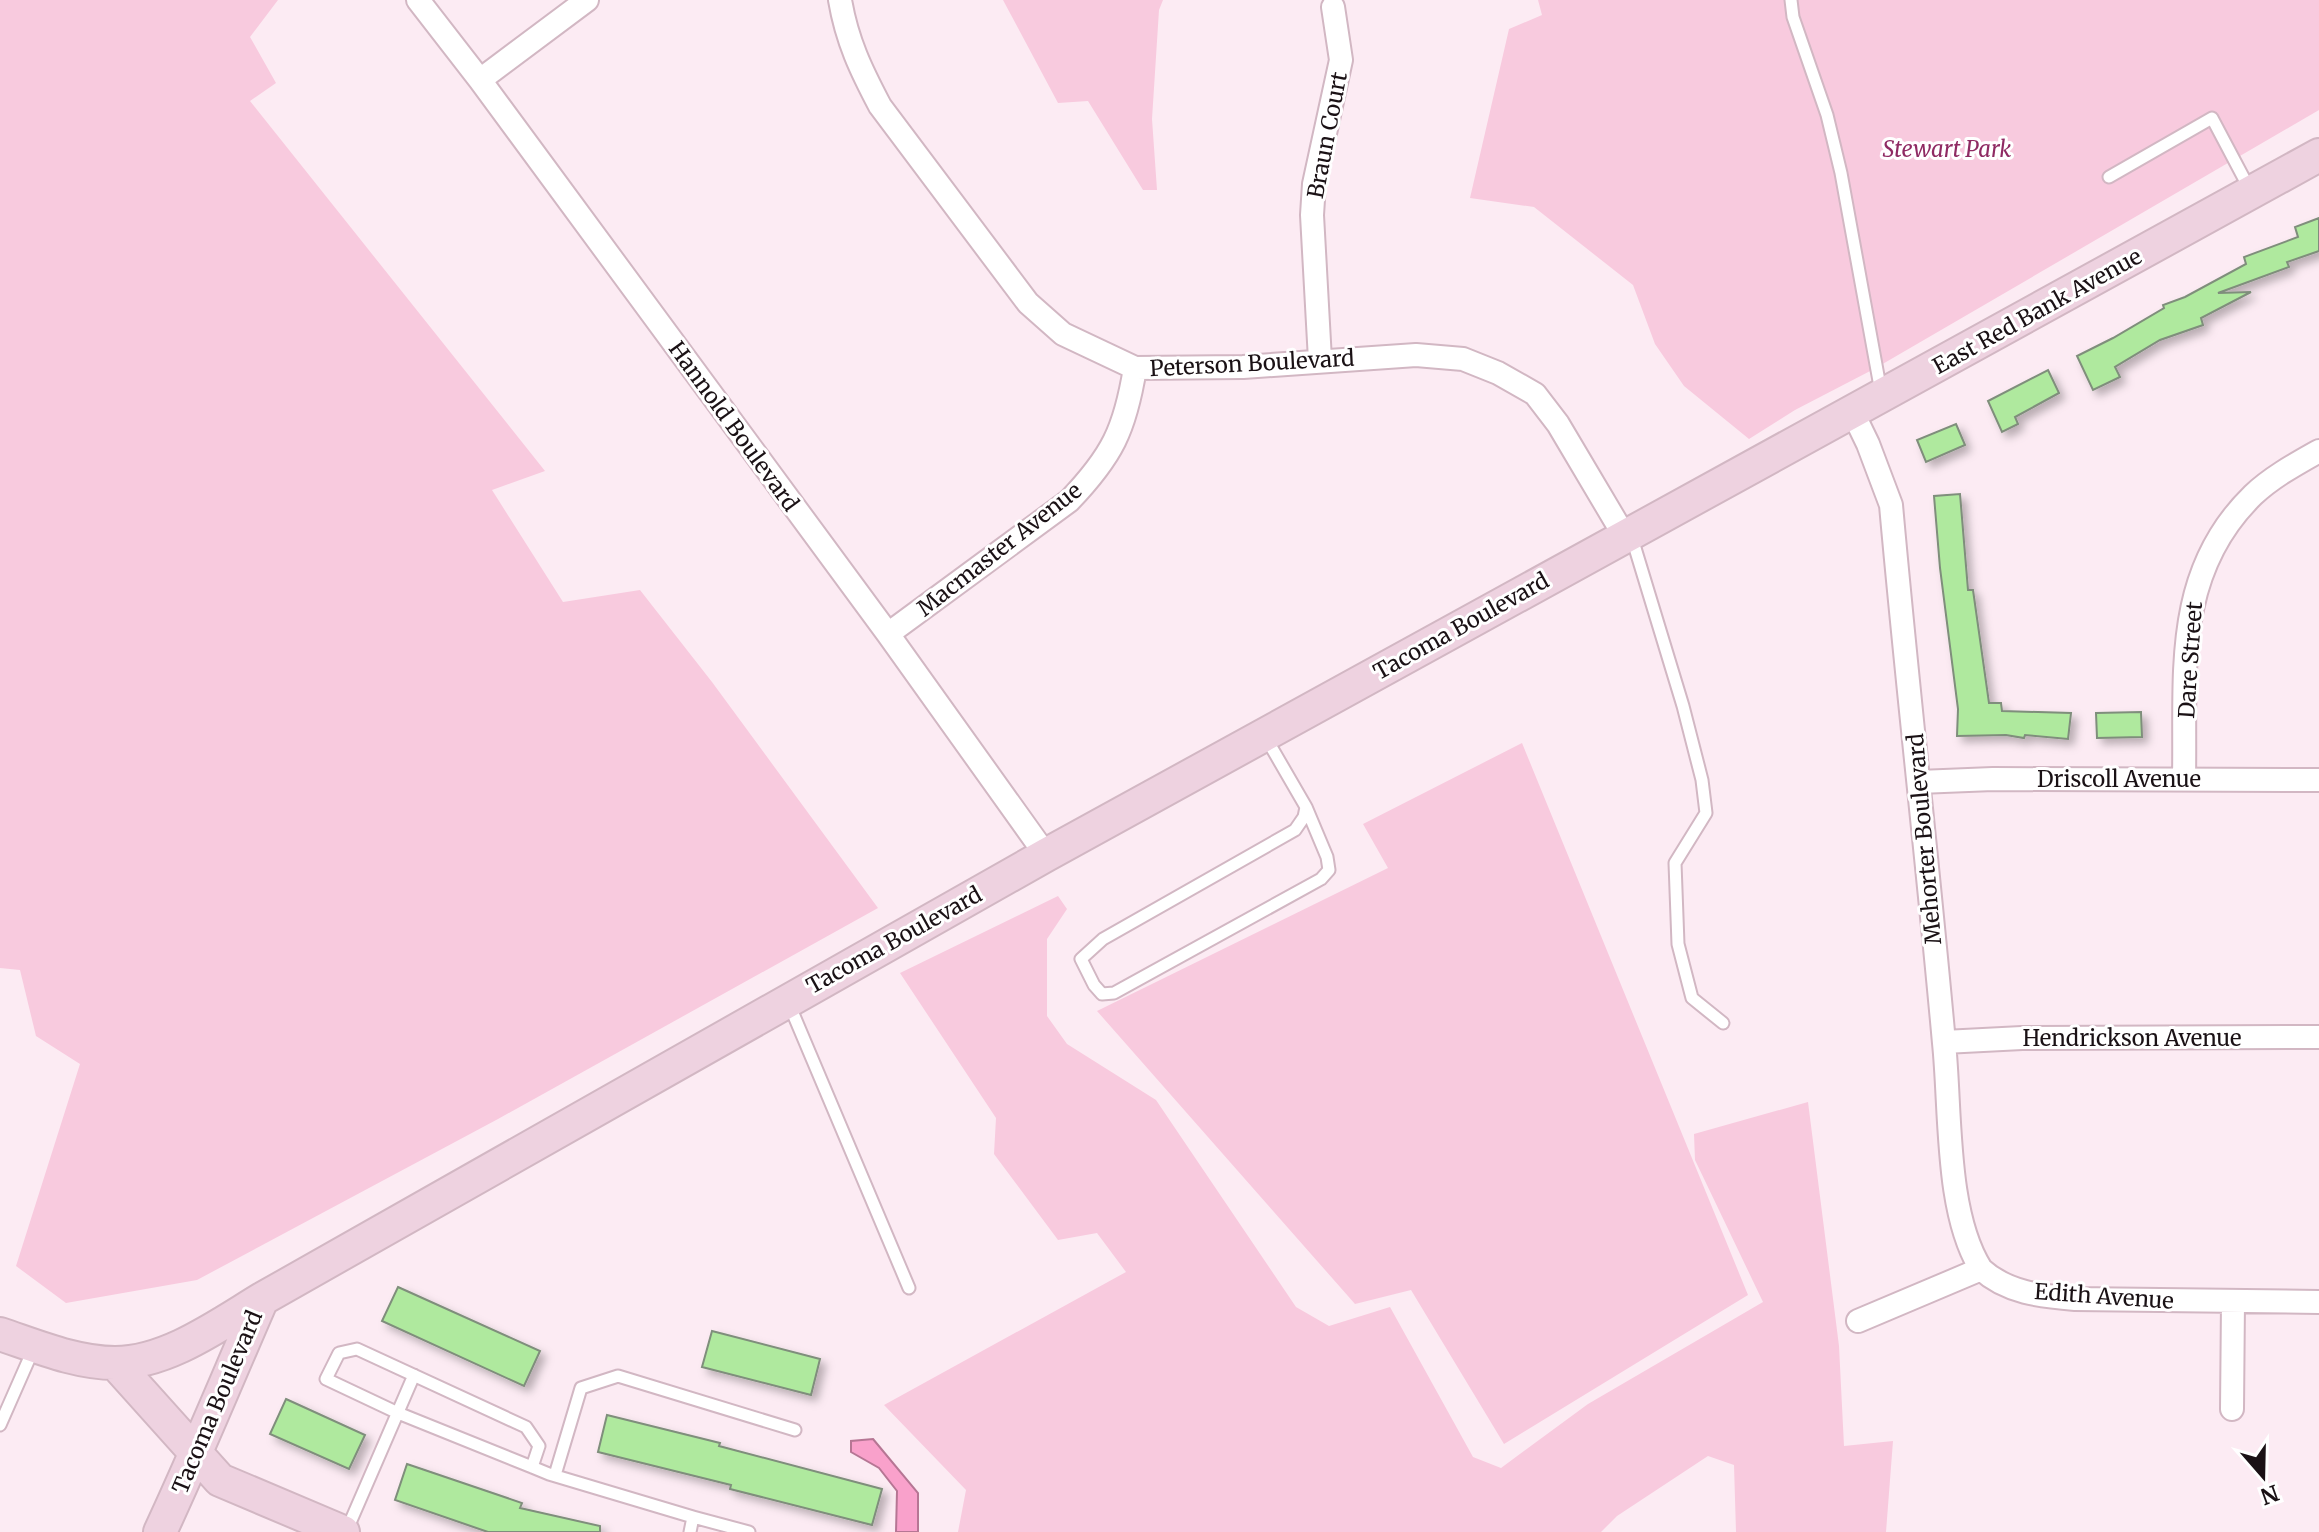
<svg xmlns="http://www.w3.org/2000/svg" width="2319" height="1532" font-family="Merriweather,serif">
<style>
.green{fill:#f8cade}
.water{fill:#f9a1cb;stroke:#b67694;stroke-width:2}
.building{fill:#afe99e;stroke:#7f8e7b;stroke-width:2;filter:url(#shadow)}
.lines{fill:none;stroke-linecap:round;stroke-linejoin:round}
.lane-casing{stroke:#d2b7c3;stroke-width:15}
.street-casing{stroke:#d2b7c3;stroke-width:26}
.secondary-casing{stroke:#d2b7c3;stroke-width:36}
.lane{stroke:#fff;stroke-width:11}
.street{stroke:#fff;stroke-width:22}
.secondary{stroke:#eed2e0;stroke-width:32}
.labels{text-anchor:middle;stroke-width:6;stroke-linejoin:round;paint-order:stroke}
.street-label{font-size:22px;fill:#1a1115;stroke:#fff}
.park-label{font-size:22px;font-style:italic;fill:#8f2a63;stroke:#fff}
</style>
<defs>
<filter id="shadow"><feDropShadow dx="5.5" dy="5.5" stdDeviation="4" flood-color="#0004"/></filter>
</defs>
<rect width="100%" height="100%" fill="#fcebf3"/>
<!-- green -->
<path class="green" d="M0,0H278L250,37L276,83L250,101L545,471L492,490L563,602L640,590L712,682L878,908L498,1119L197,1280L66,1303L16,1266L80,1064L36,1036L20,970L0,968Z
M1003,0H1163L1159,10L1152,119L1157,190H1143L1088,101L1058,103Z
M1538,0H2319V110L1874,369L1795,410L1749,439L1684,386L1655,344L1633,285L1534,207L1470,198L1509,29L1542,15Z
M1522,743L1748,1295L1504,1444L1411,1290L1355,1304L1097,1011L1388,868L1363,824Z
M1058,896L1067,909L1047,939V1016L1067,1044L1156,1100L1296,1307L1329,1326L1390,1307L1473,1457L1501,1468L1588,1404L1763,1302L1695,1160L1694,1134L1808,1102L1839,1346L1844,1446L1893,1441L1886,1532H1736L1734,1465L1708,1456L1617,1516L1601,1532H958L966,1490L884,1405L1126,1272L1097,1233L1058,1240L994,1154L996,1118L900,973Z"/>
<!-- water -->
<path class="water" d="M873,1439L918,1493V1532H896L897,1491L879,1468L851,1452V1441Z"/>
<!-- building -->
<path class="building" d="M2319,218V251L2287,262L2289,267L2218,293L2251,292L2201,318L2203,325L2160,340L2115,367L2120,377L2093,390L2077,356L2113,338L2164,308L2163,305L2185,297L2246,264L2244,257L2298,237L2295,227Z
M2048,370L2059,393L2015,417L2018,424L2002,432L1988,401Z
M1956,424L1965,445L1926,462L1917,440Z
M1960,494L1968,590H1973L1989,703H2001L2002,711L2071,713L2068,739L2025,735L2024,738L2006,735L1957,736L1958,709L1940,568L1934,496Z
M2141,712L2142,737L2097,738L2096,713Z
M398,1287L540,1351L524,1386L382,1321Z
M712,1331L820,1359L811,1395L702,1367Z
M286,1399L365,1435L349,1469L270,1434Z
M607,1415L720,1443L719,1446L882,1489L872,1525L730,1489L731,1485L598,1452Z
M407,1464L522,1503L520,1508L600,1526V1532H488L395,1500Z"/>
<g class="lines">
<!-- lane casing -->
<g class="lane-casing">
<path id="lane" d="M1791,0L1793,17L1827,115L1841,173L1881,392
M2109,177L2212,118L2249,188
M1632,538L1683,706L1702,780L1706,813L1675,863L1678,944L1692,998L1723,1023
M1266,738L1306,807L1304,817L1295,830L1103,939L1081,959L1094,985L1102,994L1114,993L1321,879L1329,870L1327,857L1306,807
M789,1004L909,1288
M0,1425L33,1350
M532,1467L539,1446L526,1427L357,1349L339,1353L326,1379L398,1413L532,1467L549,1474L693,1517
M555,1475L581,1388L618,1376L795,1430
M346,1532L414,1375
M690,1532L693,1517L749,1532"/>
</g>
<!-- street casing -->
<g class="street-casing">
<path id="street" d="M418,0L480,80L888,634L1046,855
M840,0C847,41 861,70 880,106L1028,303L1063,334L1135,368L1243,367L1416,355L1463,359L1498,373L1535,394L1558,424L1625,537
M480,80L587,0
M1320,360L1312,215L1314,184L1341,60L1333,7
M1853,413L1868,444L1891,505C1907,685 1928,864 1944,1043C1951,1110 1945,1212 1981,1269
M888,634L1069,501C1112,456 1125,430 1135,368
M2184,778C2186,675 2172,574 2253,495C2272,477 2296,464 2319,451
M1919,782L1993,779L2319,780
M1944,1042L2022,1038L2319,1037
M1858,1321L1981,1269C2007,1293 2041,1296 2075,1299L2319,1302
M2232,1409L2233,1302"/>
</g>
<!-- secondary casing -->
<g class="secondary-casing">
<path id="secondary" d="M0,1334C36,1346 76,1363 115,1363C167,1363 219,1325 262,1299
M115,1363L220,1480L343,1532
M160,1532C196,1455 228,1377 262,1299L1046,855L2319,155"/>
</g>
<!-- lane -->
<use href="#lane" class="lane"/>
<!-- street -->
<use href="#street" class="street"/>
<!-- secondary -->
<use href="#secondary" class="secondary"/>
</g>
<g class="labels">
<!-- street labels -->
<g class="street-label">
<text transform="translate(1327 135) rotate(-79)" y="8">Braun Court</text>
<text transform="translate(2037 311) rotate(-29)" y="8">East Red Bank Avenue</text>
<text transform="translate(1252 363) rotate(-3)" y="8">Peterson Boulevard</text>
<text transform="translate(734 426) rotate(54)" y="8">Hannold Boulevard</text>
<text transform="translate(999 549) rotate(-38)" y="8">Macmaster Avenue</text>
<text transform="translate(1461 626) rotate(-29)" y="8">Tacoma Boulevard</text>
<text transform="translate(2190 660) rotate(-86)" y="8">Dare Street</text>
<text x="2119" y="787">Driscoll Avenue</text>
<text transform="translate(1924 839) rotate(-95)" y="8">Mehorter Boulevard</text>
<text transform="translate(894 940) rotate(-29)" y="8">Tacoma Boulevard</text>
<text x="2132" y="1046">Hendrickson Avenue</text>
<text transform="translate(2104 1296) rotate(4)" y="8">Edith Avenue</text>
<text transform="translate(217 1402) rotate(-67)" y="8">Tacoma Boulevard</text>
</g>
<!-- park labels -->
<g class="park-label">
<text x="1947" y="157">Stewart Park</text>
</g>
</g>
<!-- north arrow -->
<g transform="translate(2263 1476) rotate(160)" stroke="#ffffff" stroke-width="6" paint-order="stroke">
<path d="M0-6L14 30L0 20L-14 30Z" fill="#1a1115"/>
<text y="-12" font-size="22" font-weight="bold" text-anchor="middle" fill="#1a1115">N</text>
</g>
</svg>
